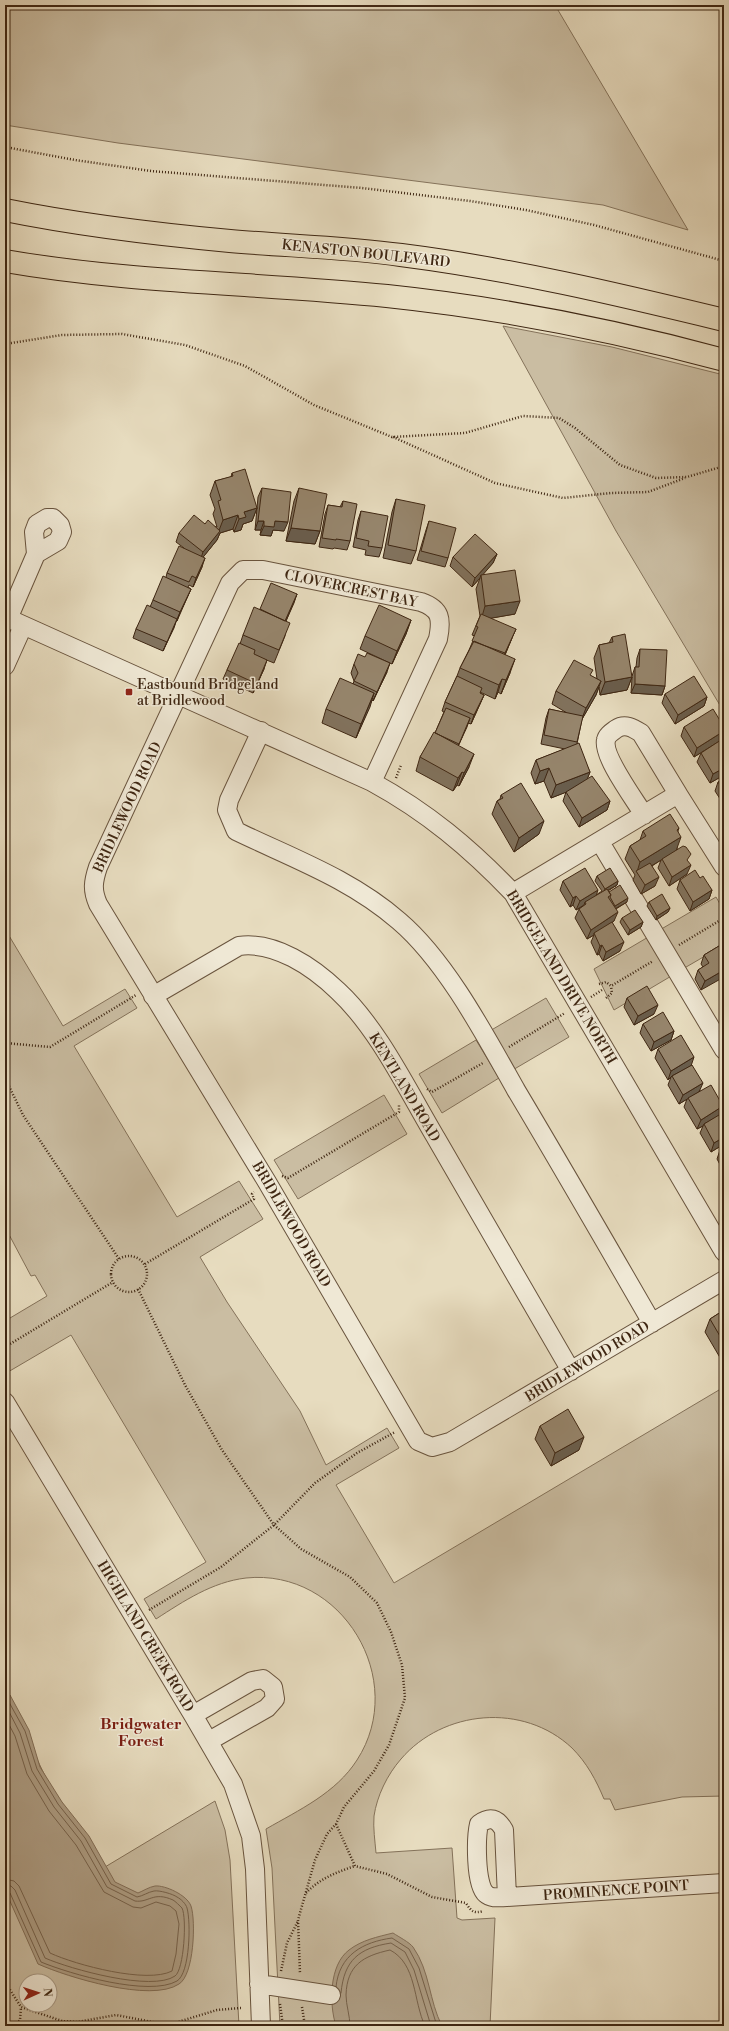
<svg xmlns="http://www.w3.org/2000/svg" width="729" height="2031" font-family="'Libre Bodoni',serif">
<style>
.green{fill:#cabda2;stroke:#84725a;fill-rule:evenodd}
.water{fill:#ae9e85;stroke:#826e57}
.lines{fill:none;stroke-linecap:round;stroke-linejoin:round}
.shore{stroke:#76624c;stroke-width:1}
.minor-casing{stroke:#69543e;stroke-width:20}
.major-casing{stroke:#3f2713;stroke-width:24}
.path{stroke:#3f2713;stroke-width:2.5;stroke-dasharray:1 2;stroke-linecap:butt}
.minor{stroke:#efe8d5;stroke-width:18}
.major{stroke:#e7dcbf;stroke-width:22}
.wall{fill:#81725d;stroke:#3f2713}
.shaded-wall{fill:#695d4c;stroke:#3f2713}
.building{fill:#96856c;stroke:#3f2713}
.poi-dot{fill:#8f2418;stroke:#efe8d5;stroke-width:1.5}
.labels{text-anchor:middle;stroke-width:3;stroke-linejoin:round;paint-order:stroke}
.street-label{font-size:14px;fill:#3f2713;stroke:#efe8d5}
.poi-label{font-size:14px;fill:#3f2713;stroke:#efe8d5;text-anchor:start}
.neighbourhood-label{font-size:15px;font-weight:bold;fill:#7a1f14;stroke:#efe8d5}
</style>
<rect width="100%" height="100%" fill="#e7dcbf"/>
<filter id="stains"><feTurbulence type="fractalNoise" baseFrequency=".005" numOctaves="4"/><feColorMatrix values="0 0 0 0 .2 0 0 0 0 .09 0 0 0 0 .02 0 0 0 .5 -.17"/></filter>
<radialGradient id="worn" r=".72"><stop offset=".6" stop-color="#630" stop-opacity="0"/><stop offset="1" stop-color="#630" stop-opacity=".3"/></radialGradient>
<!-- green -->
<path class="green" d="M5,5H555L688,230L603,205L118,143L5,125Z
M503,326L612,347L724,375V712L616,531Z
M716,897L724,911V945L681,970L658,931Z
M5,929L63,1026L125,989L137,1008L74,1046L177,1217L239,1181L263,1219L200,1257L227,1302L300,1411L326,1465L387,1428L399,1448L336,1485L394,1583L724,1387V1796L682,1797L615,1810L610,1799H604C596,1780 587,1763 572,1748C523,1702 443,1710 401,1759C387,1775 377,1796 374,1816C373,1828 375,1841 376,1853L452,1848L457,1918L462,1920L495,1918L490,2026H280L272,1868L266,1829C299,1810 336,1793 357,1760C409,1680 342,1568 246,1578C212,1582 184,1601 156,1619L144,1599L206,1562L71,1335L8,1372L5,1367V1321L47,1296L35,1275L31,1276L5,1227Z
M650,936L673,975L614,1010L594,969Z
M546,998L569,1037L511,1071L488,1032Z
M476,1040L499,1078L442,1113L419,1074Z
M384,1095L407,1134L298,1199L274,1160Z
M5,1693L48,1782L105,1867L215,1801L225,1830L230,1860L239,2026H5ZM26,1981H50V2005H26Z"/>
<!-- water -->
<path class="water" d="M5,1690L10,1695L29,1730L40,1767L62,1802L89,1836L115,1882L138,1893C143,1891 149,1887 155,1886C165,1885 187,1895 191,1906C196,1921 194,1975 179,1984C151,2003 67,1977 38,1964L5,1890Z
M393,1933C399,1937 409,1942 413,1947C430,1971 429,2001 442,2026H336C329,2004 329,1965 349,1950C362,1940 377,1937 393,1933Z"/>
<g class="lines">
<!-- shore -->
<path class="shore" d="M5,1695L25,1731L37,1769L58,1804L85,1838L111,1884L137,1897C143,1896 148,1892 154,1891C159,1890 173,1894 177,1897C181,1899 186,1904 187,1908C191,1922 190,1973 177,1981C149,1997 70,1974 41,1962L10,1893L5,1890
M5,1704L20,1733L32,1771L54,1807L81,1841L107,1887L135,1901C149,1903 153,1891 173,1900C175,1901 180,1906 182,1908C187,1918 184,1970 175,1976C152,1992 70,1969 45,1958L15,1890L11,1886L5,1885
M5,1717L15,1736L27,1774L49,1811L76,1845L104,1892L133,1907L141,1908L156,1902L170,1906L176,1911L179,1924L176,1954L172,1971C147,1984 76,1965 50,1953L19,1886L14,1881L5,1879
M336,1987C339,1955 363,1942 392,1938L409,1949L419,1968L437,2026
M341,1993C344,1960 359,1948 391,1943L405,1952L414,1970L431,2026
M350,2026C350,2016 346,2005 346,1995C347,1965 363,1956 390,1950C417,1964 413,2001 425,2026"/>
<!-- minor casing -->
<g class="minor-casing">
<path id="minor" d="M5,617L372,782C427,812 470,848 513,893L724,1252
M8,619L36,554L34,532L37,524L47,518H53L60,525L62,532L58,541L36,554
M5,666L23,626
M261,731L229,800L227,810L236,831C292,858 351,879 399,921C446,961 485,1035 516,1090C562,1167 607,1245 652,1323
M372,782L438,639C442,619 441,609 421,602L263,570H243L230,583L98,867C93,882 92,890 98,904L267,1182L418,1441L432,1447L450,1442L724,1280
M644,815C635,800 602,756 606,740C607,735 612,732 616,729C625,723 633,728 641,733L678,794
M600,842L724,1050
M513,893L678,794L724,867
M153,996L239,946C275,941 313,967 338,991C378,1028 408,1091 436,1138C481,1216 526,1294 571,1371
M5,1402L193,1715L233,1784L251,1836L255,1869L261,2026
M193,1715L252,1681L263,1679L273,1687L275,1699L267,1708L209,1741
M507,1897L504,1830C497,1818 490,1816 479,1824C476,1837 475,1885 486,1894C491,1899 501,1897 507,1897L724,1883
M259,1984L331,1995"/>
</g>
<!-- major casing -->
<g class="major-casing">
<path id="major" d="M5,210C79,225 154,234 230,241C287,246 344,247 401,255C511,269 617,294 724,320
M5,261C131,283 260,283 387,296C501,308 613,330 724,360"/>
</g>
<!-- path -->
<path class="path" d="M5,147L75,160L151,171L362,188L470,201L526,210L594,225L724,261
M5,344L62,335L122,334L185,345L245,366L314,405L392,437L465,433L523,416L559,418L575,428L620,465L656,478L687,477L724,466
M393,437L495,483L563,498L611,493L648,492L685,478
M396,778L401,765
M679,945L724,918
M599,984L606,982L611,986L653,961
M591,997L602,990
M606,998L612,993L611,986
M5,1043L50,1047L136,995
M509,1047L565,1013
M5,1078L23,1115L119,1259
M427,1089L432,1092L483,1063
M282,1176L288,1178L399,1112V1105
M111 1274a18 18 0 1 1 36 0a18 18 0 1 1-36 0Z
M145,1264L254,1199L252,1194L254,1192
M138,1289L185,1385L222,1450L274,1525L301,1549L350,1577L377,1603L391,1632L402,1665L405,1698L389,1745L374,1771L344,1807L336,1824L327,1834L315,1860L298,1920L300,1974
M5,1347L113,1282
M149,1610L221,1567L274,1525L315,1483L357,1453L395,1432
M336,1824L355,1866L387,1874L432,1897L466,1903C471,1911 474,1914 483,1911
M306,1893C319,1879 337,1872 355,1866
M281,1971L287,1943L298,1921
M5,1982L21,2007L62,2021L77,2022L116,2015L168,2025L217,2010L241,2008
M280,2004L283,2026
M302,2007L305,2026
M15,2026L20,2020L21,2007"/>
<!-- minor -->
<use href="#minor" class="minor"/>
<!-- major -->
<use href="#major" class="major"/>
</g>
<!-- wall -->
<path class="wall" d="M232,473L257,508L252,521L243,524L241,530L234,532L233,529L220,533L217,540L203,557L202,567L193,587L189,585L188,587L191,589L187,598L176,621L163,651L133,638L136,629L150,607L153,600L166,577L167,573L184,548L176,542L179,533L205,524L217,527L213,514L215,509L210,495L215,481L231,477Z
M262,488L284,531L273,530L271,536L260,535L261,530H255L258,497Z
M299,488L320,531L315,544L286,541L294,501Z
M396,499L416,551L411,564L383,558L392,512Z
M343,501L350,541L347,550L334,548L333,549L319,547L325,514L328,505L340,507Z
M361,511L382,548L379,557L365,555L366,550L353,547L358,520Z
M429,521L448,558L445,567L417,560L426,530Z
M497,554L493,563L482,575L515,614L491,618L512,638L505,655L510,673L501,694L498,692L495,699L480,692V693L484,695L480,704L471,724L468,723L458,746L469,767L459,786L457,785L453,791L416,771L420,757L435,733L444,712L442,711L445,702L457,676L460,668L469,650L475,636L472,635L480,616L476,589L480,578L472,587L450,566L453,557Z
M297,594L286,621L285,636L274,663L264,659V669L253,693L223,679L227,670L240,644L243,635L260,610Z
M411,620L406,634L392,664L360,649L365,636Z
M612,637L632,676L635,667H636L637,658L640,649L665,686L662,695L631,693L632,677L627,690L600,695L599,687L596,695L582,719L577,744L590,772L587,779L610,801L607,810L579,827L563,801L566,792L551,798L544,781L535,784L531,773L536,760L565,749L541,744L546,718L549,709L567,713L552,704L556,691L591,676L597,679L594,658L599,645L609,643Z
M354,664L387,672L373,701L372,700L356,738L322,723L326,709L353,684L354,681L351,673Z
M665,694L707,697L704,706L675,724L662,703Z
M684,727H724V736L723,739L694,757L681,736Z
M701,753L724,775L710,783L697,762Z
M724,778V805L715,791L718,782Z
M501,795L539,834L514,852L492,814L497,801L500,799Z
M679,828L678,831L677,850L687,874L669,886L658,868L661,860L652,866L655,886L641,894L633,880L635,875L625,859L630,846L640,840L643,831Z
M597,876L618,881L617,885L608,891L609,892L627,902L616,909L614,921L612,923L620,951L603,961L599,954L597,955L591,942L594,935L587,939L575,918L579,909L584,905L576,910L573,905L570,907L560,890L563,881L596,895L602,891L595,881Z
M700,878L712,890L709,899L690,911L677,889L680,880Z
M649,902L670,908L668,912L656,920L647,906Z
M622,918L643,922L641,927L628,935L620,922Z
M724,943L701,990L695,979L698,970L703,967L701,964L704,955Z
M627,998L654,1014L634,1025L624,1007Z
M724,1013V1027L721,1022Z
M643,1024L674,1031L671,1040L651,1051L640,1033Z
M658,1049L691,1065L700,1091L723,1106L721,1114L724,1113V1144L711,1152L700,1133L703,1126L697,1129L684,1107L687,1099L679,1104L668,1085L671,1077L668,1080L655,1058Z
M724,1148V1172L717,1159L720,1150Z
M724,1310V1360L722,1361L705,1332L710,1319Z
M540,1426L579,1450L551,1466L535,1439Z"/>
<!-- shaded-wall -->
<path class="shaded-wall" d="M257,508L252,521L243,524L241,530L234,532L239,519L244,512Z
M238,515L233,529L220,533L217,540L200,561L203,552L218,533L223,520Z
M258,521H264L261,530H255Z
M275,521L288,522L284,531L273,530L271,536L260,535L264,526Z
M291,528L320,531L315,544L286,541Z
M497,554L493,563L481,577V575L480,578L472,587L475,578Z
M205,558L202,567L193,587L196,578Z
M191,589L187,598L177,621L180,612Z
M297,594L294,603L282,630L285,621Z
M520,601L515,614L481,620L485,606Z
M177,619L174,628L163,651L167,642Z
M411,620L406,634L392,664L397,651Z
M516,629L512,638L502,662L505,653Z
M515,659L510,673L501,694L506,680Z
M267,660L264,669L253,693L257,684Z
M390,663L387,672L373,701L377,692Z
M632,677L627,690L600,695L605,682Z
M502,679L498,692L495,699L499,685Z
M601,681L596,695L581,721L586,708Z
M635,684L665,686L662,695L631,693Z
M374,693L370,707L356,738L361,724Z
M484,695L480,704L471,724L474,715Z
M707,697L704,706L675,724L678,715Z
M470,718L467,727L455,753L459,744Z
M724,731V736L723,739L694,757L697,748Z
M474,754L469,767L459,786L464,773Z
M549,768L544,781L535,784L540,771Z
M724,768V775L710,783L713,774Z
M462,772L457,785L453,791L458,778Z
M590,772L585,785L551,798L556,785Z
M610,801L607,810L579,827L582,818Z
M544,821L539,834L514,852L519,838Z
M681,837L676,851L638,874L637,872L640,862Z
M691,865L687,874L669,886L672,877Z
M659,877L655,886L641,894L645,885Z
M618,881L617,885L603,893L605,889Z
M598,890L595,899L585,902L584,905L576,910L580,901Z
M712,890L709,899L690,911L693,902Z
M576,896L573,905L570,907L573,898Z
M628,898L627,902L613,910L615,906Z
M670,908L668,912L656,920L657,916Z
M618,912L614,921L595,934L594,933V935L587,939L591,930Z
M643,922L641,927L628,935L630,930Z
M624,942L620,951L603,961L606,952Z
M602,945L599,954L597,955L600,946Z
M724,970V977L701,990L705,981Z
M658,1005L654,1014L634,1025L638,1016Z
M674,1031L671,1040L651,1051L654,1042Z
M694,1057L691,1066L672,1076L668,1080L671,1071Z
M703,1083L699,1092L679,1104L683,1095Z
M723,1106L720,1115L704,1124L703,1126L697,1129L701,1120Z
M724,1137V1144L711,1152L714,1143Z
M584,1437L579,1450L551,1466L555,1453Z"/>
<!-- building -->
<path class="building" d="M245,469L257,508L244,512L246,517L239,519L238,515L223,520L218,501L221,500L215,481L233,476L232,473Z
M262,488L291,492L288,522L275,521L274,527L264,526V521H258Z
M299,488L327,494L320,531L291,528Z
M396,499L425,505L416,551L388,545Z
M343,501L357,504L350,541L336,539V540L322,538L328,505L342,507Z
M361,511L388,516L382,548L368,546L369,541L356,538Z
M194,515L205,524L208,520L220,531L203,552L179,533Z
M429,521L456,528L448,558L421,551Z
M475,534L497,554L475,578L453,557Z
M179,546L205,558L196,578L192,576L189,582L167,573Z
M515,570L520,601L485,606L481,575Z
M163,576L191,589L180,612L153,600Z
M271,583L297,594L285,621L260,609Z
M147,605L177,619L167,642L136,629Z
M379,605L411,620L397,651L365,636Z
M254,607L290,623L279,650L243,635Z
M481,614L516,629L505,653L472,641L478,627L476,626Z
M625,634L632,677L605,682L599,645L613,642L612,637Z
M474,641L515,659L506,680L502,679L499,685L460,668Z
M239,643L255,650L254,654L267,660L257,684L227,670Z
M640,649L667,650L665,686L635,684V667H639Z
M367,653L390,663L377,692L354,681L358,673L354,664L358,654L365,657Z
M574,660L593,670L590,675L601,681L586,708L556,691Z
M457,676L482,688L480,693L484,695L474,715L445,702Z
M694,676L707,697L678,715L665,694Z
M340,678L374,693L361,724L326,709Z
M446,708L470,718L459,744L435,733Z
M549,709L583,716L577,742L544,735Z
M713,709L724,727V731L697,748L684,727Z
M434,732L474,754L464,773L462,772L458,778L420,757Z
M724,738V768L713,774L701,753Z
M579,743L590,772L556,785L549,768L540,771L536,760Z
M592,776L610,801L582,818L566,792Z
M724,778V791L718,782Z
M521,783L544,821L519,838L497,801L503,798L501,795Z
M670,814L679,828L677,830L681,837L640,862L630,846L646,836L643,831Z
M683,846L686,847L691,854L687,860L691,865L672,877L662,859Z
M650,863L659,877L645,885L636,871Z
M585,868L598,890L580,901L576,896L573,898L563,881Z
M610,868L618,881L605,889L597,876Z
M695,870L700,878L703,876L712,890L693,902L680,880Z
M620,885L628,898L615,906L610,897L611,895L609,892Z
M607,889L611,895L608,897L618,912L591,930L579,909L586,904L585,902Z
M662,894L670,908L657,916L649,902Z
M635,910L643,922L630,930L622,918Z
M612,922L624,942L606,952L602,945L600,946L594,933Z
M724,943V970L705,981L698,970L709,963L704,955Z
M647,986L658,1005L638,1016L627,998Z
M663,1012L674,1031L654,1042L643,1024Z
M681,1035L694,1057L671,1071L658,1049Z
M692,1065L703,1083L683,1095L672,1076Z
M711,1085L723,1106L701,1120L688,1098Z
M724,1112V1137L714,1143L704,1124Z
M724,1148V1157L720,1150Z
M724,1310V1343L710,1319Z
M568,1409L584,1437L555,1453L540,1426Z"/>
<!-- markers -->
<rect class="poi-dot" x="125" y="688" width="8" height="8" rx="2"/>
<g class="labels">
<!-- street labels -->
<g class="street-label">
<text transform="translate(366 253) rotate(6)" y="5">KENASTON BOULEVARD</text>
<text transform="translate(351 588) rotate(12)" y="5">CLOVERCREST BAY</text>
<text transform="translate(127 807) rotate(-65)" y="5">BRIDLEWOOD ROAD</text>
<text transform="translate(562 977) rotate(59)" y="5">BRIDGELAND DRIVE NORTH</text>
<text transform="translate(405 1087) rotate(59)" y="5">KENTLAND ROAD</text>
<text transform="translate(292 1224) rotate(60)" y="5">BRIDLEWOOD ROAD</text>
<text transform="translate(587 1361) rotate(-31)" y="5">BRIDLEWOOD ROAD</text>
<text transform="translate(146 1636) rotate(59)" y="5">HIGHLAND CREEK ROAD</text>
<text transform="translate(616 1890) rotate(-4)" y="5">PROMINENCE POINT</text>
</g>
<!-- poi labels -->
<g class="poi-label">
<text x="137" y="689">Eastbound Bridgeland<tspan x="137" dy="16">at Bridlewood</tspan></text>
</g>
<!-- neighbourhood labels -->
<g class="neighbourhood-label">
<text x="141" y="1729">Bridgwater<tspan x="141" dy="17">Forest</tspan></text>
</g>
</g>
<!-- margin -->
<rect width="729" height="2031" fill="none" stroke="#e7dcbf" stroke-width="20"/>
<rect x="6" y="6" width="717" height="2019" fill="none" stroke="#3f2713" stroke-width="2"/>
<rect x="10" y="10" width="709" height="2011" fill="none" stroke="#3f2713"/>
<!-- north arrow -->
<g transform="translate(38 1993) rotate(87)"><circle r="19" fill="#efe8d5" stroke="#a99b87"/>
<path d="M0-3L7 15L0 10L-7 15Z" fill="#8f2418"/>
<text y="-6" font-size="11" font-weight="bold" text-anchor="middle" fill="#3f2713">N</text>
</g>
<rect width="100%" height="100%" filter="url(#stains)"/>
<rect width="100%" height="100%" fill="url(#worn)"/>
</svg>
